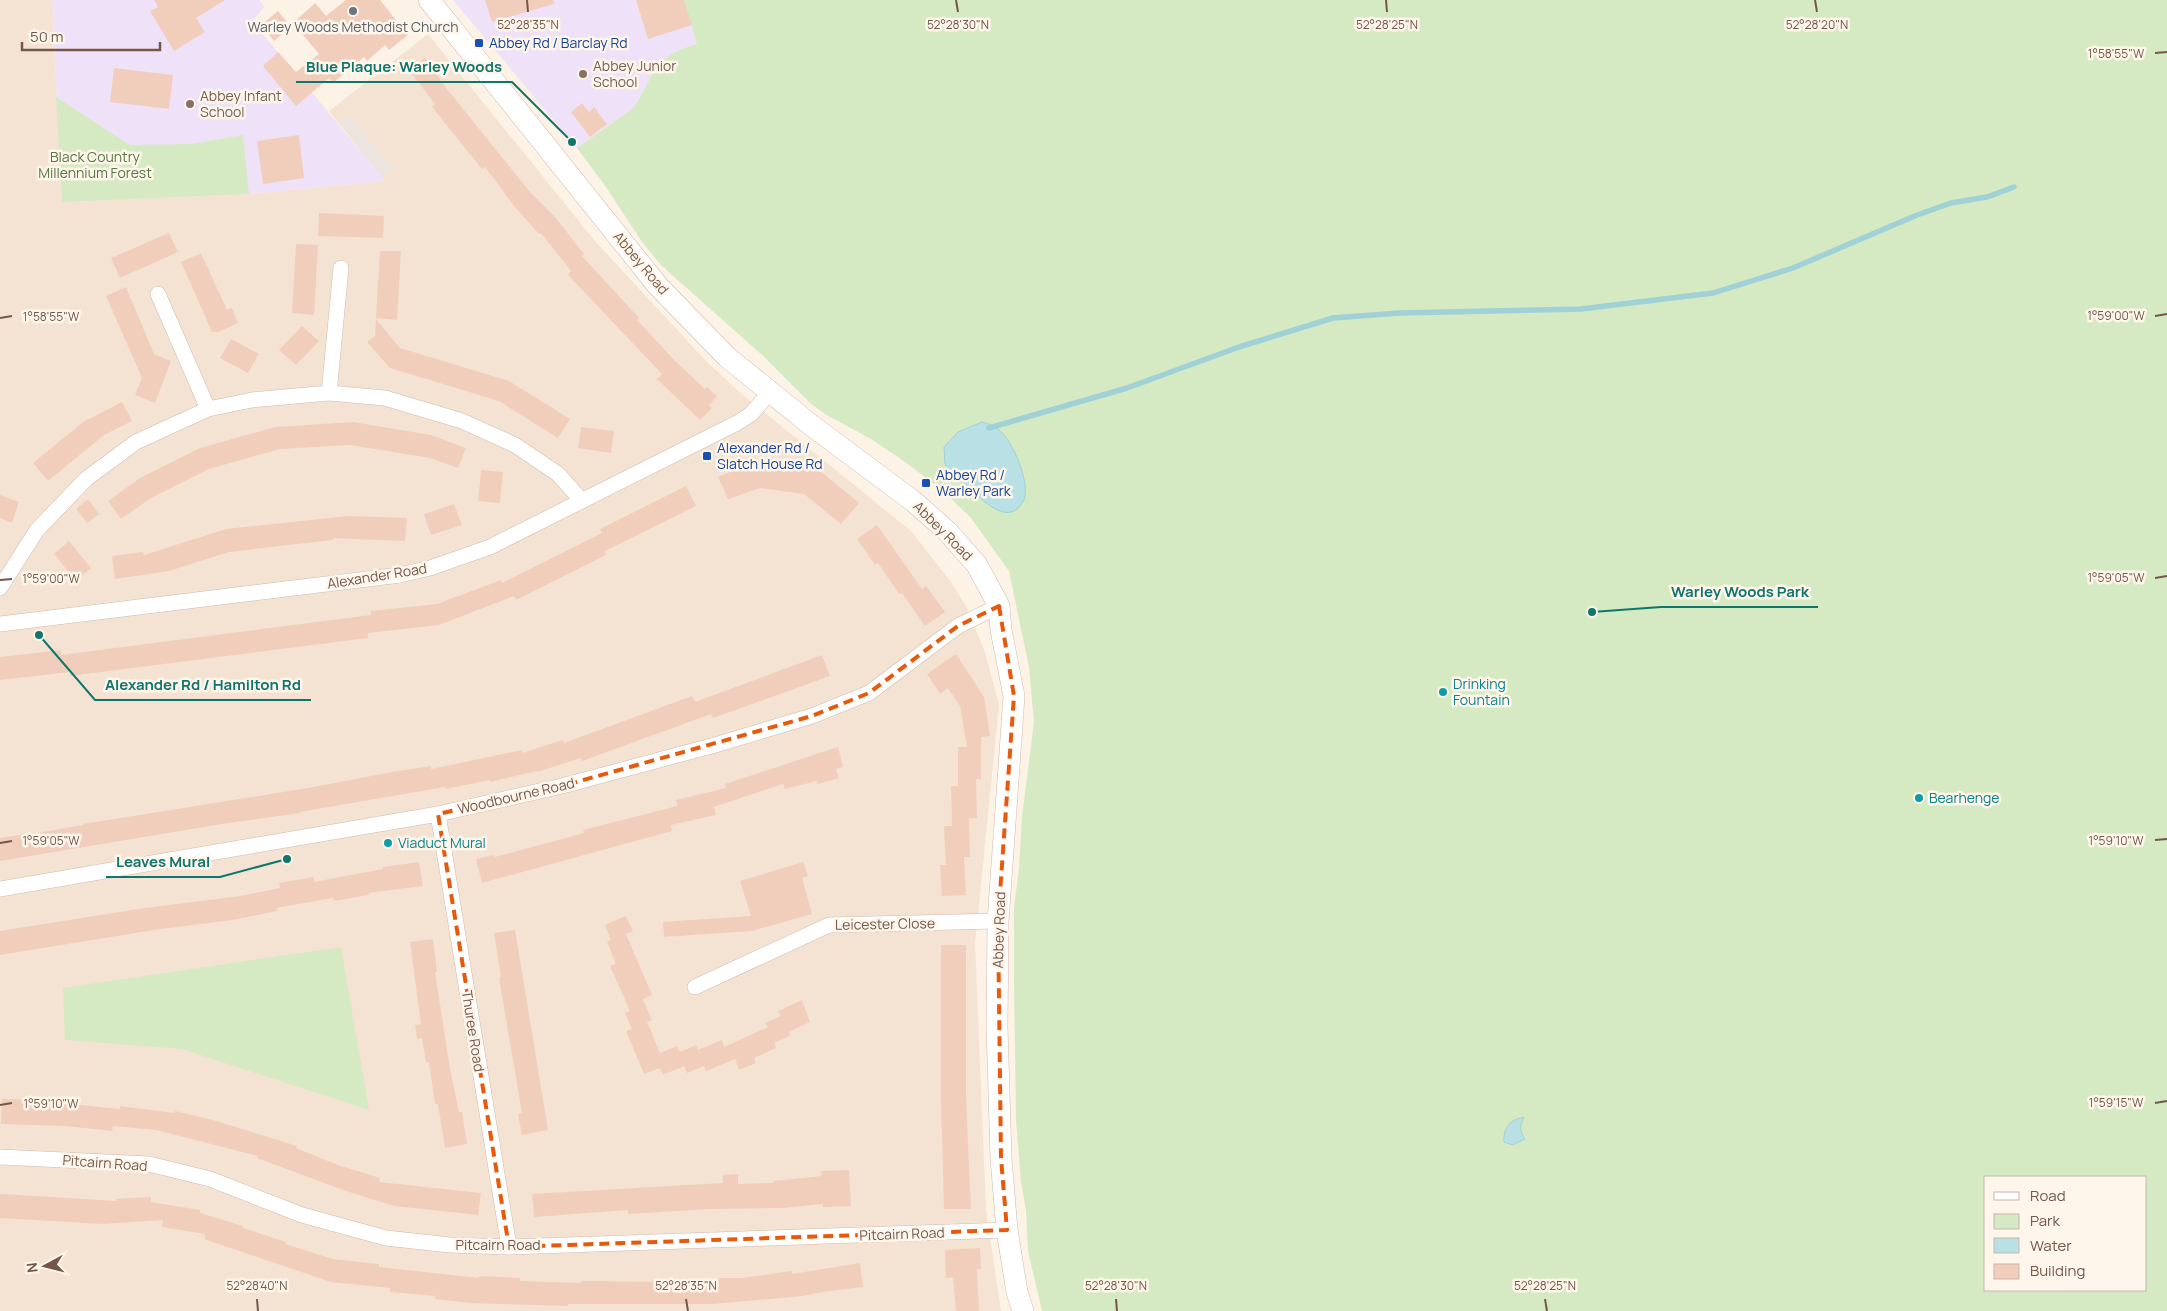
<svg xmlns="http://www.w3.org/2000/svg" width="2167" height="1311" font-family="Manrope,sans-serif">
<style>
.residential{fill:#f4e3d3}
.industrial{fill:#ece4df}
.education{fill:#efe1f8}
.green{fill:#d5e9c3;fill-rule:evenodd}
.water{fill:#b9e1e5;stroke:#9fd1d7}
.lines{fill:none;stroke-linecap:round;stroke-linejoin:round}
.stream{stroke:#9fd1d7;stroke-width:5.5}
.building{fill:#f1cebc}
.street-casing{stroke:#cfbbae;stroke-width:16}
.secondary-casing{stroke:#d2baab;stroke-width:22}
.street{stroke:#fff;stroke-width:15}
.secondary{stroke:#fff;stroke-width:21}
.marked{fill:none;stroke:#e8590c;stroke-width:4;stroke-dasharray:10 6;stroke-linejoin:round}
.ticks{fill:none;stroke:#74574a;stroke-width:2}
.worship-dot{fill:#6b7280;stroke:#fff6eb;stroke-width:2}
.transit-dot{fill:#1a4fb4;stroke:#fff6eb;stroke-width:2}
.education-dot{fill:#8d6e63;stroke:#fff6eb;stroke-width:2}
.culture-dot{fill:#0f9aa8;stroke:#fff6eb;stroke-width:2}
.labels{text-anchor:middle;stroke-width:5;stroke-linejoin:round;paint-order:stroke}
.worship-label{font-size:14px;fill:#5b616d;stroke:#fff6eb}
.transit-label{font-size:14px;fill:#164399;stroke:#fff6eb;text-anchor:start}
.education-label{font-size:14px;fill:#785e54;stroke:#fff6eb;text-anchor:start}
.park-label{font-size:14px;fill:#557a42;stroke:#fff6eb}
.street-label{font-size:14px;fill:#74574a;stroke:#fff6eb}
.culture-label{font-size:14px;fill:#0d838f;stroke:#fff6eb;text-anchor:start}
.ticks-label{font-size:12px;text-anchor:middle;fill:#74574a;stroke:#fff6eb;stroke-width:5;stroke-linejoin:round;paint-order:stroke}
.leader{fill:none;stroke:#0f766e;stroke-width:2}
.callout-dot{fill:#0f766e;stroke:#fff6eb;stroke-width:2}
.callout-label{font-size:15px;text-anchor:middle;font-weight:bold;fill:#0f766e;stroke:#fff6eb;stroke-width:5;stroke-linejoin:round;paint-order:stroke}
</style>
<rect width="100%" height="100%" fill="#fcf2e5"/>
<!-- residential -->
<path class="residential" d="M0,0H52L62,202L249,194L385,181L329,111L428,34L594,240L703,358L737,390L911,531L951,582L966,606L985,652L999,705L975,943L986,1210L1001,1311H0Z"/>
<!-- industrial -->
<path class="industrial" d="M349,115L393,169L383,176L339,122Z"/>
<!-- education -->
<path class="education" d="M52,0H260L264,7L252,21L386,181L249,194L62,202Z
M453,0H684L697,44L675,52L660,64L654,70L638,102L632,109L577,148Z"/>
<!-- green -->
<path class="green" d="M684,0H2167V1311H1042L1028,1251L1026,1210L1021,1182L1016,1119L1014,985V907L1019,869L1022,817L1034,722L1029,667L1009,571L971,518L941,489L901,459L871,439L825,414L810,403L762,355L661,265L642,242L604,184L577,148L632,109C642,98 646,84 654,71C663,56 680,49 697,44ZM1986,1177H2146V1290H1986Z
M56,97L130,145L192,144L243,135L249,194L62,202Z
M341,947L369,1110L182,1049L65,1040L63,988Z"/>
<!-- water -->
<path class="water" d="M982,422C985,423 990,424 993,426C1011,434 1028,477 1025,496C1025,500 1022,503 1020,506C1006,524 982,500 972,490C966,483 948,470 945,464L944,447L958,432Z
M1524,1117C1519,1126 1520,1131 1525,1139L1513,1145L1504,1142C1503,1127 1510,1120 1524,1117Z"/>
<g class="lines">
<!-- stream -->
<path class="stream" d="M989,428L1127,388L1239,347L1333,318L1399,313L1581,309L1713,293L1793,268L1917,215L1951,203L1987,197L2014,187"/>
</g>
<!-- building -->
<path class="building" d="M154,0H225L196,18L205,32L174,51L150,11L158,7Z
M346,0H380L408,35L389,50L385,45L367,61L364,57L333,83L329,78L296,106L263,66L278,52L296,72L319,54L293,23L315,3L326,16Z
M485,0H553L554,4L492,22Z
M636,0H684L692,25L648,39Z
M278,11L291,27L274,41L261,25Z
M425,58L447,89L530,192L555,217L584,254L582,256L639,318L637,320L675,361L705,389L707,387L717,396L709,405L712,408L700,420L657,379L662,374L568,275L571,271L541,233L539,234L514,206L485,167L482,169L432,107L435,104L409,70Z
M114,68L173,75L169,109L110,102Z
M582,103L589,112L594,107L607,124L590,137L571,112Z
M299,135L304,178L263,184L257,141Z
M319,213L384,216L383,238L318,236Z
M169,233L178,252L120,278L111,258Z
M296,244L318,245L314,315L292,313Z
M380,251H401L397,320L376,318Z
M201,253L227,310L232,308L238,323L218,332H212L181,262Z
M126,287L154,354L171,361L155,403L135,395L142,378L106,296Z
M376,319L400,348L509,381L570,419L558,438L499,401L390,368L367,342L375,336Z
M302,326L319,341L296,365L279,350Z
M231,339L259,354L248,373L220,358Z
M122,402L132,421L104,435L48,481L33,463L83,422Z
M353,422L431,435L466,448L458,468L430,458L350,445L280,449L209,469L151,498L121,519L108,501L140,478L200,448L275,427Z
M581,427L614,431L611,453L578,448Z
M759,460L819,470L859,503L841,524L804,494L760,488L728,499L718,477Z
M481,470L503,472L500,503L478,501Z
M686,486L696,506L605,551L606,555L516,600L514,596L439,625L368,633V638L70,676V672L0,680V657L61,650V655L371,615V611L437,604L501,580L502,583L602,533L600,529Z
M0,495L19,502L12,523L0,518Z
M88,499L99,514L87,523L76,509Z
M454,504L462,525L431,535L424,514Z
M348,516L407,518L405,541L333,538V540L229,552L169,571L115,579L112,556L143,552L144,555L226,529Z
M877,525L922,589L926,586L945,612L925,626L902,593L899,594L878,563L875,565L857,539Z
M69,541L91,568L76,581L54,554Z
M956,654L984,697L990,736L981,737V779H976L977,818H969L970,857H964L966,895L942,896L940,865H946L944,826H952L951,786H958V747H967L960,706L948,688L940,694L927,674Z
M822,655L830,676L713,718L711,714L582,761L581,758L537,772V771L490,782V780L446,789L445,787L300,812V813L222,824L0,861V838L26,834V835L83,825V824L308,788L392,772L431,766V769L522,750V753L563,740L564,743L692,696L695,702Z
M838,747L843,767L836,769L839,778L818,784L817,781L785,789L783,784L714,807L716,815L671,825L672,831L482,883L476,859L494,855L495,857L584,833L583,830L677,806L676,800L726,788L725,784Z
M419,862L423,886L368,893L369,895L334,901L333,898L276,908L277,911L233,920L154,930L0,955V931L138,909L240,896L280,888L279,883L314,877V882L383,869V867Z
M803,862L808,876L802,878L812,914L752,931L664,937L663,922L751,916L740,881Z
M626,916L633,931L626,934L652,995L643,999L652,1020L647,1022L660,1053L677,1046L680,1052L696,1045L698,1050L722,1040L724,1047L768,1027L765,1023L781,1016L778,1011L802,1000L810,1022L789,1032L790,1036L774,1043L776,1048L754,1058L756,1063L739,1070L735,1059L706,1071L704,1066L687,1073L684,1066L663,1075L660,1068L644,1074L626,1031L632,1029L625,1013L630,1011L610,966L616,964L607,942L611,940L605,925Z
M515,930L548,1130L522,1135L518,1114L522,1113L499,978L501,977L494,933Z
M433,939L437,972H435L450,1069L459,1112H462L467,1144L445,1148L438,1104H435L429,1062H426L422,1038L417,1039L415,1025L421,1024L410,942Z
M941,945H966V1100L971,1209H944L941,1101Z
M2,1099L62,1100V1103L120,1109V1106L174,1113L175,1111L213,1120L297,1146L296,1148L338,1165L380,1178L379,1182L481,1193L478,1215L394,1206L343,1190L257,1158L258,1156L156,1130L113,1126L112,1131L65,1126L1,1124Z
M849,1170L851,1206L823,1207V1204L782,1208L710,1209L628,1214V1210L534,1217L532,1194L723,1183V1175L738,1174V1184L773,1183V1181L822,1176L821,1171Z
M0,1194L116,1201V1199L151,1197V1202L200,1210V1213L243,1226V1228L286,1242L285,1244L333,1259L379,1264V1267L479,1278V1276L520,1278V1281L581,1283V1281L677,1282L719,1280V1278H742L792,1271V1274L860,1263L863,1287L822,1292L803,1296L713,1304H568V1306L471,1303L435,1299L436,1296L390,1292V1288L331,1282L204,1239L205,1234L162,1227L163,1220L104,1224L0,1218Z
M980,1248L981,1269H977L979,1311H956L953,1277L946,1278L945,1250Z"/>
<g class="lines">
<!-- street casing -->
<g class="street-casing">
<path id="street" d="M158,294L208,409
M329,393L341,268
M0,588L37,530L86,479L136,442L208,409L252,400L329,393L385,398L462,421L515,445L558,474L582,501
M0,624L400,575L430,568L490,547L737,423L751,414L770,392
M438,814L509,1247
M0,889L438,814L562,786L715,745L812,716L869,693L958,626L999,606
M695,987L829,925L998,921
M0,1157L149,1164L210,1179L302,1215L386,1238L450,1245L509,1247L1007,1230"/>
</g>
<!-- secondary casing -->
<g class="secondary-casing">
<path id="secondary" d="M429,0L658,286L727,357L811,425L913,501L947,531L977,565L999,606L1001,630L1014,696L998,921L997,1027L1001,1158L1007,1230L1017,1292L1023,1311"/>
</g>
<!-- street -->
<use href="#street" class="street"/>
<!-- secondary -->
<use href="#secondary" class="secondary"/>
</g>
<!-- marked area -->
<path class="marked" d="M999,606L1014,696L998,921L1001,1158L1007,1230L509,1247L438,814L562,786L812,716L869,693L958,626Z"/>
<!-- ticks -->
<path class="ticks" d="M527,0L528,12M956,0L958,12M1386,0L1387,12M1815,0L1817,12M2155,53L2167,52M2155,316L2167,314M0,318L12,316M2155,578L2167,576M0,580L12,579M2155,840L2167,839M0,843L12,841M2155,1103L2167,1101M0,1105L12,1103M257,1299L258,1311M686,1299L688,1311M1116,1299L1117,1311M1545,1299L1547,1311"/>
<!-- markers -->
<circle class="worship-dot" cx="353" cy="11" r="5"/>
<g class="transit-dot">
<rect x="474" y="38" width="10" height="10" rx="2.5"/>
<rect x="702" y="451" width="10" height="10" rx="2.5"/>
<rect x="921" y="478" width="10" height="10" rx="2.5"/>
</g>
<g class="education-dot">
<circle cx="583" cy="74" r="5"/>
<circle cx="190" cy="104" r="5"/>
</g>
<g class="culture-dot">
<circle cx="1443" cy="692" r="5"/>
<circle cx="1919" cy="798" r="5"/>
<circle cx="388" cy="843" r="5"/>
</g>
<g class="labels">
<!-- worship labels -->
<g class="worship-label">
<text x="353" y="32">Warley Woods Methodist Church</text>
</g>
<!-- transit labels -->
<g class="transit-label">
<text x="489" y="48">Abbey Rd / Barclay Rd</text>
<text x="717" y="453">Alexander Rd /<tspan x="717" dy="16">Slatch House Rd</tspan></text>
<text x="936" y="480">Abbey Rd /<tspan x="936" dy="16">Warley Park</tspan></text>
</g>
<!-- education labels -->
<g class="education-label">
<text x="593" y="71">Abbey Junior<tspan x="593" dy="16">School</tspan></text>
<text x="200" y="101">Abbey Infant<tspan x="200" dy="16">School</tspan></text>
</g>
<!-- park labels -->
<g class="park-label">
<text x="95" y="162">Black Country<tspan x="95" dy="16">Millennium Forest</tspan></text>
</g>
<!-- street labels -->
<g class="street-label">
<text transform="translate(641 263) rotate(50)" y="5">Abbey Road</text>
<text transform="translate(943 531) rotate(45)" y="5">Abbey Road</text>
<text transform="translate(377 576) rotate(-9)" y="5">Alexander Road</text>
<text transform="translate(516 796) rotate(-13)" y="5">Woodbourne Road</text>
<text transform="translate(885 924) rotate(-1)" y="5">Leicester Close</text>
<text transform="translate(999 930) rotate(-88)" y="5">Abbey Road</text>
<text transform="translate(473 1031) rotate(81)" y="5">Thuree Road</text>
<text transform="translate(105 1163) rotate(4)" y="5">Pitcairn Road</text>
<text transform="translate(902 1234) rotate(-2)" y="5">Pitcairn Road</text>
<text x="498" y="1250">Pitcairn Road</text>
</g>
<!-- culture labels -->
<g class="culture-label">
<text x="1453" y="689">Drinking<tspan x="1453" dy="16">Fountain</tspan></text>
<text x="1929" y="803">Bearhenge</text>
<text x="398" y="848">Viaduct Mural</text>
</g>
</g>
<g class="ticks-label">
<text x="528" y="29">52°28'35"N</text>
<text x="958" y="29">52°28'30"N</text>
<text x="1387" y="29">52°28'25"N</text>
<text x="1817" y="29">52°28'20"N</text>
<text x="2116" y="58">1°58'55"W</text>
<text x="2116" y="320">1°59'00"W</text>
<text x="51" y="321">1°58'55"W</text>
<text x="2116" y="582">1°59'05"W</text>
<text x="51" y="583">1°59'00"W</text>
<text x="2116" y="845">1°59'10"W</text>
<text x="51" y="845">1°59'05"W</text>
<text x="2116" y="1107">1°59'15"W</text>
<text x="51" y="1108">1°59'10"W</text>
<text x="257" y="1290">52°28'40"N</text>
<text x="686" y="1290">52°28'35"N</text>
<text x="1116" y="1290">52°28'30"N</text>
<text x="1545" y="1290">52°28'25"N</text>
</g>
<!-- callouts -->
<path class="leader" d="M572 142L512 82H296M1592 612L1661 607H1818M39 635L95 700H311M287 859L220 877H106"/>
<g class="callout-dot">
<circle cx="572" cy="142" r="5"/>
<circle cx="1592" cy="612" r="5"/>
<circle cx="39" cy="635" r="5"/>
<circle cx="287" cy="859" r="5"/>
</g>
<g class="callout-label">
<text x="404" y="72">Blue Plaque: Warley Woods</text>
<text x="1740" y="597">Warley Woods Park</text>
<text x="203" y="690">Alexander Rd / Hamilton Rd</text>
<text x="163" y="867">Leaves Mural</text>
</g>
<!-- legend -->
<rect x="1984" y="1176" width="162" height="115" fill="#fff6eb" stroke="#c7b6ab"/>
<rect x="1994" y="1192" width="25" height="8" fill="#ffffff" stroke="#c7b6ab"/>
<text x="2030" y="1201" font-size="15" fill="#74574a">Road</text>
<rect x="1994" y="1214" width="25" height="15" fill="#d5e9c3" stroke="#c7b6ab"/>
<text x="2030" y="1226" font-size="15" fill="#74574a">Park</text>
<rect x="1994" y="1238" width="25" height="15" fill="#b9e1e5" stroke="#c7b6ab"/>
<text x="2030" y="1251" font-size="15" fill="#74574a">Water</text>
<rect x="1994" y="1264" width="25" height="15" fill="#f1cebc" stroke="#c7b6ab"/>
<text x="2030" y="1276" font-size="15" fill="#74574a">Building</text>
<!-- north arrow -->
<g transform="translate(45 1266) rotate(263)" stroke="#fff6eb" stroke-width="4" paint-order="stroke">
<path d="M0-4L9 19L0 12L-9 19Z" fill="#74574a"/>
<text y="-8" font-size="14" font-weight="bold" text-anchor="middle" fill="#74574a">N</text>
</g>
<!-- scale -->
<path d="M22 42v8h138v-8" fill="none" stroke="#74574a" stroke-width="2.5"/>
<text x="30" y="42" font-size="15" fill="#74574a" stroke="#fff6eb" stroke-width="4" paint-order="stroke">50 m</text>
</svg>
